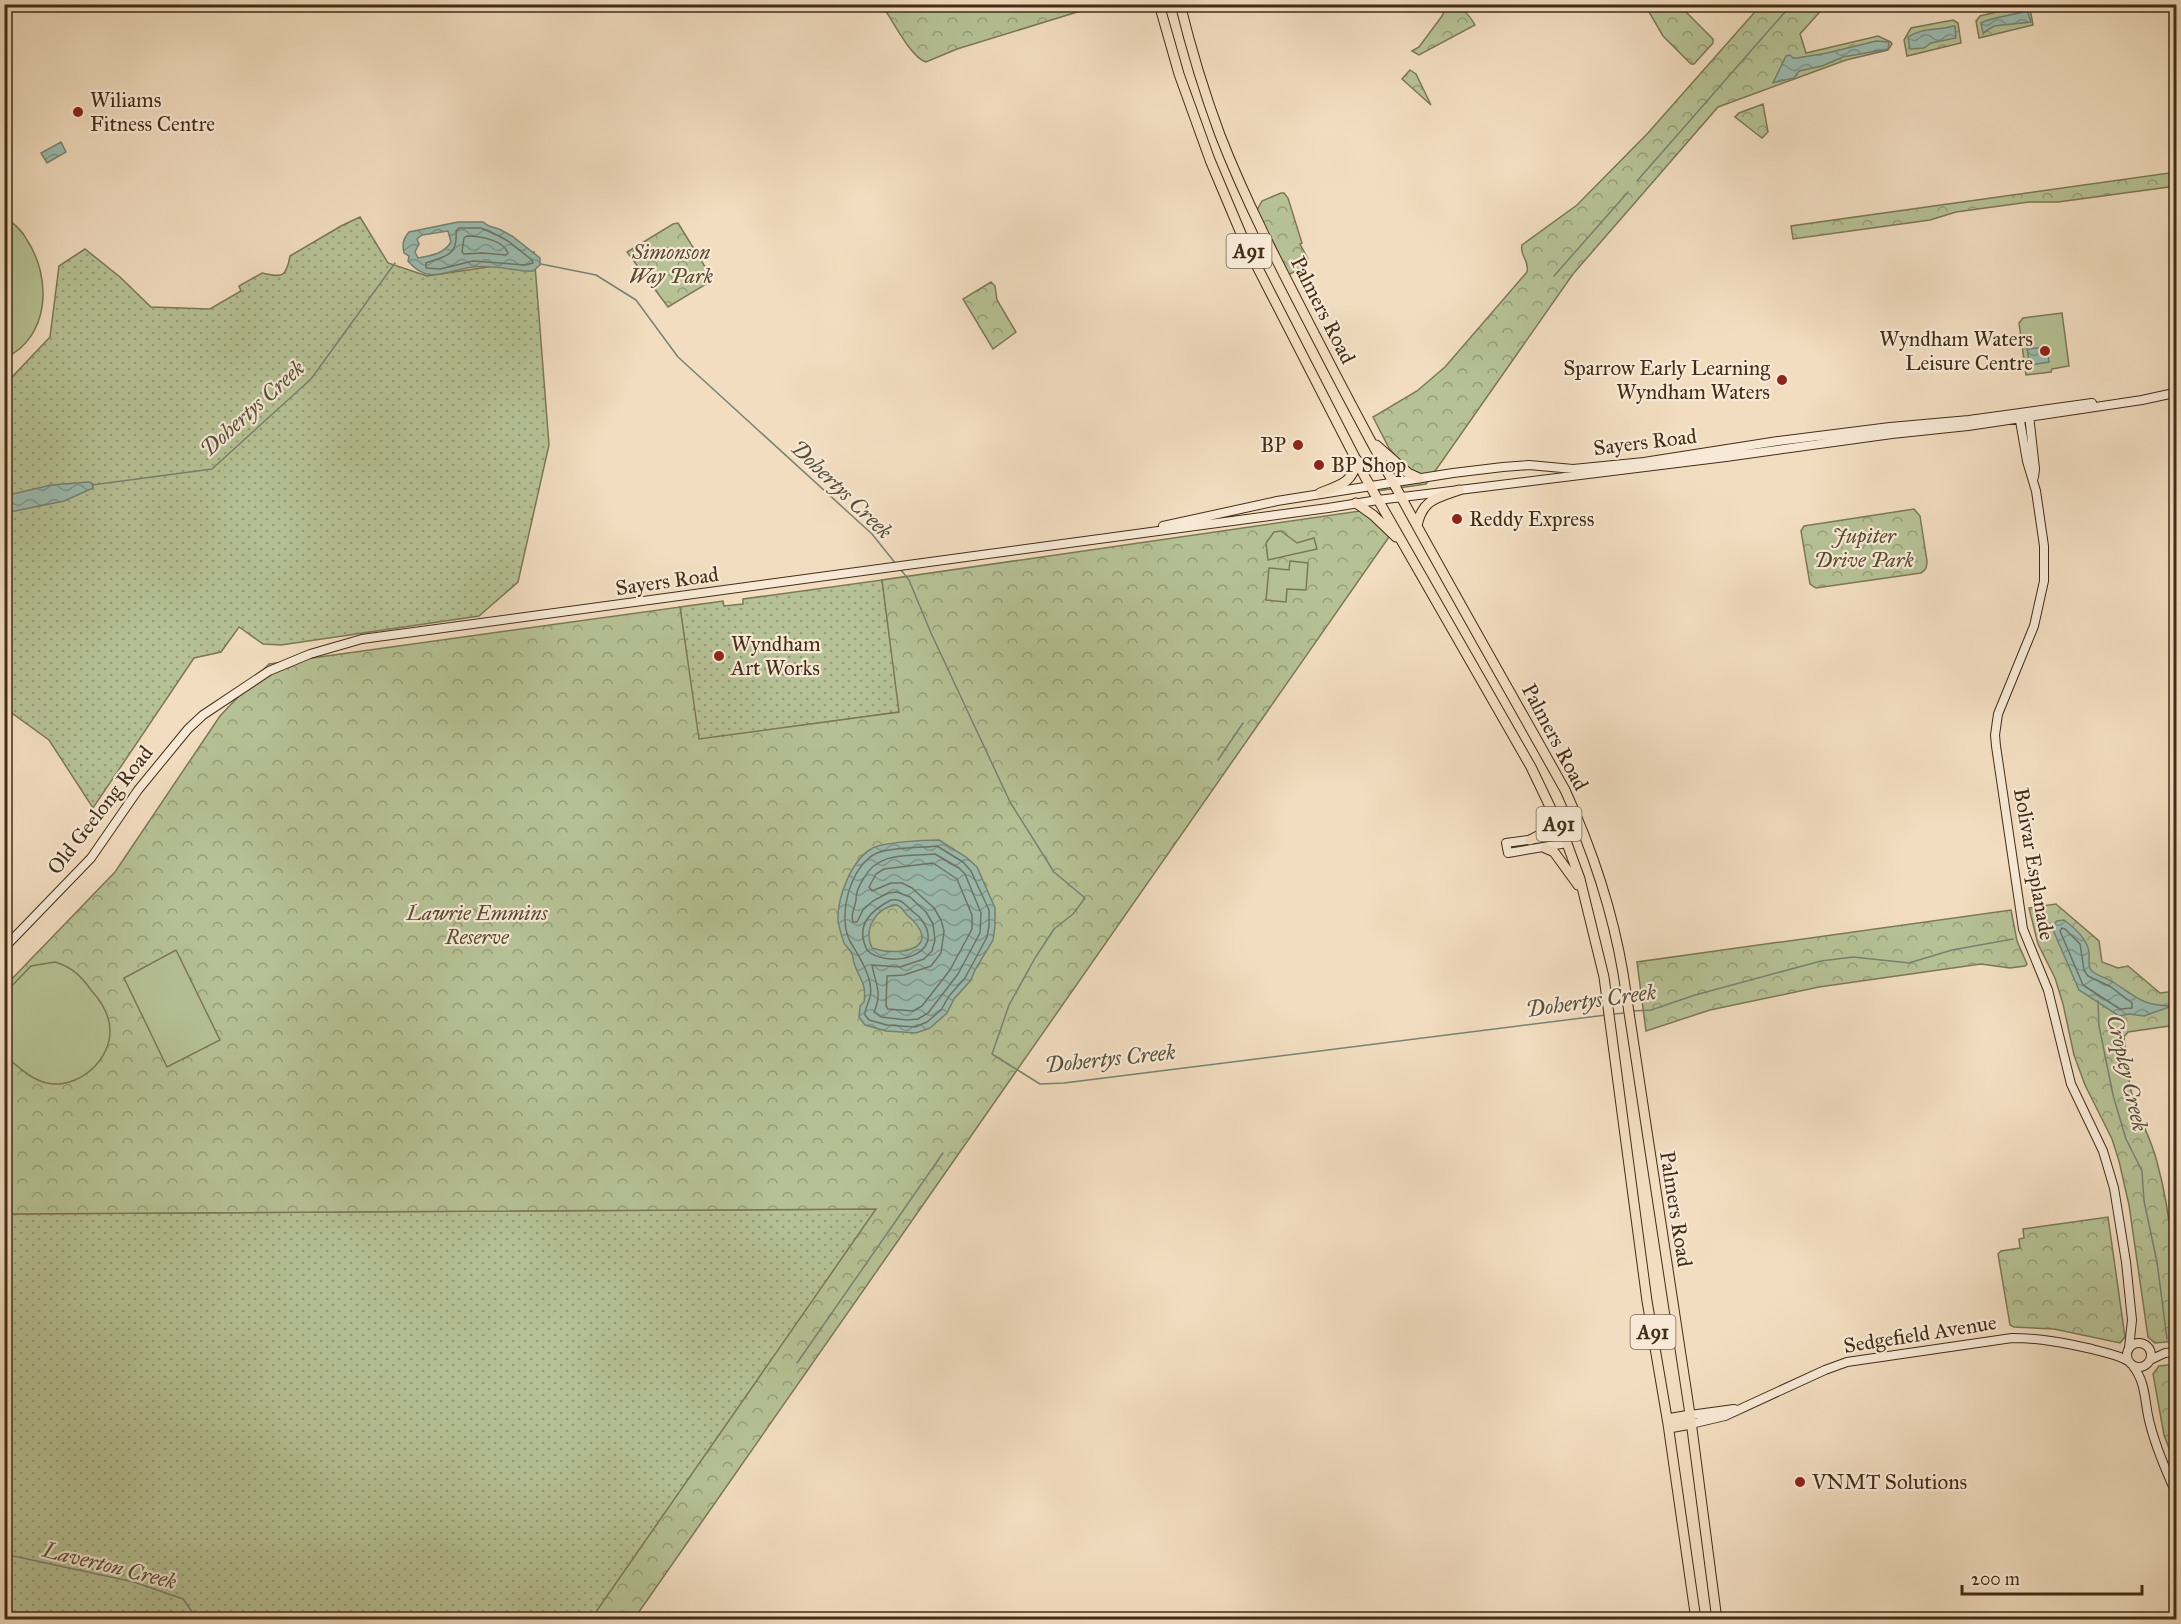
<svg xmlns="http://www.w3.org/2000/svg" width="2181" height="1624" font-family="'IM FELL Great Primer',serif">
<style>
.grass{fill:url(#grass-dots);stroke:#7c7856;stroke-width:1.5}
.park{fill:url(#park-crowns);stroke:#7c7856;stroke-width:1.5}
.garden{fill:#b6c296;stroke:#7c7856;stroke-width:1.5}
.water{fill:url(#water-waves);stroke:#778372;stroke-width:1.5;fill-rule:evenodd}
.lines{fill:none;stroke-linecap:round;stroke-linejoin:round}
.shore{stroke:#6e7463;stroke-width:1.5}
.stream{stroke:#778372;stroke-width:1.5}
.secondary-casing{stroke:#422d16;stroke-width:10}
.highway-casing{stroke:#422d16;stroke-width:11}
.secondary{stroke:#f7e9d6;stroke-width:8}
.highway{stroke:#f2ddc0;stroke-width:9}
.poi-dot{fill:#8f2418;stroke:#f7e9d6;stroke-width:2}
.labels{text-anchor:middle;stroke-width:4.5;stroke-linejoin:round;paint-order:stroke}
.shield{fill:#f7e9d6;stroke:#786550;stroke-width:1.5}
.shield-label{font-size:20px;font-weight:bold;fill:#422d16}
.poi-label{font-size:21px;fill:#422d16;stroke:#f7e9d6;text-anchor:start}
.park-label{font-size:21px;font-style:italic;fill:#594b30;stroke:#f7e9d6}
.street-label{font-size:21px;fill:#422d16;stroke:#f7e9d6}
.water-label{font-size:22px;font-style:italic;fill:#58513c;stroke:#f7e9d6}
</style>
<defs>
<pattern id="grass-dots" width="8" height="8" patternUnits="userSpaceOnUse" patternTransform="scale(1.5)"><rect width="8" height="8" fill="#b6c296"/><path d="M2 2h.1M6 6h.1" fill="none" stroke="#969e79" stroke-width="1.8" stroke-linecap="round"/></pattern>
<pattern id="park-crowns" width="20" height="18" patternUnits="userSpaceOnUse" patternTransform="scale(1.5)"><rect width="20" height="18" fill="#b6c296"/><path d="M2 6a3 3 0 1 1 6 0M12 15a3 3 0 1 1 6 0" fill="none" stroke="#969e79"/></pattern>
<pattern id="water-waves" width="16" height="10" patternUnits="userSpaceOnUse" patternTransform="scale(1.5)"><rect width="16" height="10" fill="#9bbcb0"/><path d="M0 5q4-4 8 0t8 0" fill="none" stroke="#80998e"/></pattern>
</defs>
<rect width="100%" height="100%" fill="#f2ddc0"/>
<filter id="stains"><feTurbulence type="fractalNoise" baseFrequency=".00333" numOctaves="4"/><feColorMatrix values="0 0 0 0 .2 0 0 0 0 .09 0 0 0 0 .02 0 0 0 .5 -.17"/></filter>
<radialGradient id="worn" r=".72"><stop offset=".6" stop-color="#630" stop-opacity="0"/><stop offset="1" stop-color="#630" stop-opacity=".3"/></radialGradient>
<!-- grass -->
<path class="grass" d="M360,217L388,263L427,276L488,267L534,252L549,445L518,582L479,616L281,645L263,644L239,627L221,652L194,658L93,808L49,740L5,708V379L12,377L50,337L59,266L85,249L120,277L151,307L210,309L241,291L239,286L262,273C281,277 286,279 290,256L341,226Z
M882,580L900,712L698,740L680,607L723,601L724,606L743,604V599Z
M877,1209L591,1620L5,1619L4,1214Z"/>
<!-- park -->
<path class="park" d="M882,5H1100L957,49L926,62C911,58 891,18 882,5Z
M1447,5C1459,4 1469,14 1475,25L1419,55L1412,51L1419,47L1442,16Z
M1645,5H1679L1713,39V43L1694,64H1691L1663,36Z
M1761,5H1826L1800,34L1806,53L1878,36L1891,42L1892,44L1888,50L1846,60L1718,107L1573,274L1426,484L1377,491L1399,460L1389,448L1373,417L1417,391L1445,367L1527,272C1530,261 1519,255 1522,245L1577,205L1648,133Z
M2025,5L2030,8L2033,25L1979,38L1976,21L1980,16Z
M1953,20L1958,23L1961,43L1907,56L1904,40L1911,28Z
M1410,70L1416,74L1431,105L1402,79Z
M1763,104L1768,132L1762,138L1735,117L1739,113Z
M2176,172V186L2058,202H2029L1956,212L1930,220L1793,239L1791,226Z
M1281,193H1284L1288,198L1302,243L1300,244L1308,259L1304,267L1288,275L1257,210L1262,201Z
M678,223L712,278L708,283L668,307L627,252L673,224Z
M991,282L995,286L997,300L1016,332L993,349L963,299Z
M1914,509L1920,516L1927,561C1927,567 1926,570 1921,573L1816,588L1810,584L1801,531L1804,526Z
M1360,511L1384,529L1389,537L634,1619H591L876,1209L5,1214L4,987L115,872L220,716L269,664L680,607L699,739L899,712L882,580Z
M2056,904L2099,941L2102,962L2118,968L2128,966L2160,993L2176,991V1025L2128,1032L2124,1037C2127,1058 2127,1082 2134,1101C2141,1122 2152,1141 2157,1162C2173,1220 2176,1281 2176,1341L2155,1343L2148,1337L2129,1205L2119,1161L2112,1139L2085,1085L2074,1055L2063,1004L2055,978L2038,944L2029,908Z
M2011,910L2017,941L2027,964L2025,966L2010,968L1981,964L1819,987L1710,1010L1646,1031L1637,962Z
M2108,1217L2125,1337L2120,1343L2054,1329L2014,1327L2010,1325L1998,1254L2001,1251L2020,1248L2019,1239L2024,1238L2023,1229Z
M2176,1364V1467L2164,1435L2153,1374L2159,1366Z"/>
<!-- garden -->
<path class="garden" d="M4,216C13,223 22,230 27,240C52,278 50,337 5,358Z
M2062,313L2069,366L2052,369L2051,372L2026,375L2019,323L2023,318Z
M1281,531L1297,543L1314,538L1317,549L1268,560L1266,543L1274,532Z
M1290,561L1308,563L1306,590L1287,589L1286,602L1266,600L1269,568L1289,570Z
M176,950L220,1040L167,1067L124,978Z
M55,962C72,967 81,976 91,990C101,1001 110,1015 110,1031C110,1065 70,1095 38,1080C26,1075 15,1064 4,1055L5,993L31,966Z"/>
<!-- water -->
<path class="water" d="M2027,10L2031,22L1994,26L1983,33L1981,23C1996,15 2012,17 2027,10Z
M1953,26H1955L1956,38L1931,43L1924,48L1910,49L1908,37C1923,27 1938,31 1953,26Z
M1876,41L1889,42L1888,49L1843,57L1822,66L1799,71L1794,78L1773,83L1786,56L1790,55L1793,58H1797L1827,53Z
M61,142L66,152L47,163L41,153Z
M458,222H483L489,226L499,229L512,236L540,258V265L533,271H525C509,269 490,265 473,267C446,270 429,286 408,261L409,256L404,253C402,244 403,239 409,232ZM448,231L451,242C444,254 430,256 418,258L415,252L419,244L417,239L422,235Z
M2047,347L2049,362L2030,365L2027,349Z
M89,482L93,484V488L64,501L5,513V493L13,494L51,485Z
M939,840L966,857L977,867L995,908V926L993,940L975,970L971,980L954,999L947,1013L930,1028L916,1033L886,1031L865,1025L859,1017L860,1006L864,1002C867,983 859,979 854,963C853,960 853,956 852,954C850,949 846,947 844,943C842,936 839,928 838,921C837,898 851,861 871,849C881,842 925,840 939,840ZM897,905C903,908 903,911 907,915C945,947 902,958 872,948C863,929 876,907 897,905Z
M2064,920C2075,928 2088,939 2089,953C2090,959 2087,966 2092,971C2097,976 2107,978 2113,982C2138,998 2141,1005 2172,1006L2144,1016L2129,1014L2119,1016L2079,990L2054,932L2053,925L2057,921Z"/>
<g class="lines">
<!-- shore -->
<path class="shore" d="M459,228H481L497,235L508,241L532,260L533,263L525,265L473,261L440,269L426,268V263C446,256 458,256 456,231Z
M467,236C480,236 503,240 508,253L506,255L482,253L464,254L462,252L464,238Z
M937,846L963,862L971,871L989,910V926L987,937L965,978L949,996L941,1010L927,1022L915,1027L887,1025L869,1020L865,1015C865,1004 873,1000 870,984C868,970 858,955 851,943C836,918 850,865 877,853C892,847 921,848 937,846Z
M935,854L959,868L965,874L981,913L980,933L958,974L928,1013L918,1019L907,1020L881,1017L874,1012C883,992 875,983 872,965L900,967L924,959L932,951L935,940L933,924L926,912L910,897L897,892L888,893L873,901L863,910L857,922H853C850,913 855,909 856,900C856,892 859,885 864,878C879,851 907,857 935,854Z
M933,863L957,879L972,915V929L950,970L922,1006L913,1011L888,1009L886,1006L887,976L904,975L931,966L941,953L944,931L941,920L934,908L912,888L902,883H891L872,891L869,887L876,874L884,869Z
M891,900C902,899 903,903 910,909C914,913 918,915 921,919C949,956 887,970 867,950C855,925 870,911 891,900Z
M2062,928L2065,929L2080,944L2084,970L2088,976L2111,987L2132,1003V1008L2120,1009L2083,985L2060,931Z"/>
<!-- stream -->
<path class="stream" d="M1637,181L1792,4
M541,264L596,275L636,300L678,357L872,534L896,564
M1554,276L1628,192
M92,485L212,469L311,379L395,263
M901,570L909,580L931,633L1010,802L1054,872L1085,898L1073,914L1054,929L1035,958L1009,1005L992,1054L1040,1084L1064,1083L1606,1015
M1218,760L1243,723
M2098,1001L2099,1026L2113,1095L2126,1139L2142,1171L2144,1201L2157,1262L2167,1339
M1632,1011L1651,1010L1695,995L1821,961L1853,957L1909,963L1952,950L2013,939
M1614,1014L1624,1013
M797,1363L943,1153
M2171,1369L2176,1406
M4,1554L134,1582L183,1599L198,1620"/>
<!-- secondary casing -->
<g class="secondary-casing">
<path id="secondary" d="M2019,415L2027,461L2036,491L2044,546V581L2034,626L1998,714L1995,735L1996,746L2023,929L2048,990L2071,1084L2103,1151L2114,1188L2126,1262L2132,1320L2129,1348
M2029,415L2035,469L2034,477
M1163,526L1277,501L1453,473L1503,467L1529,465L1573,469L1644,462L1778,441L1890,427L1969,420L2092,403
M1564,835L1506,843L1508,853L1567,843
M4,948L91,858L138,790L188,729L203,715L269,671L310,654L362,639L1328,508L1378,500L1726,457L1892,434L1968,426L2142,400L2174,393
M2127 1355a12 12 0 1 1 24 0a12 12 0 1 1-24 0Z
M2150,1360L2165,1353L2176,1352
M2133,1366C2147,1384 2144,1403 2150,1424C2156,1448 2166,1471 2176,1493
M1690,1415L1734,1409
M1691,1424L1725,1416L1825,1370L1847,1362L2012,1338C2040,1338 2065,1343 2092,1349C2105,1353 2117,1354 2128,1361"/>
</g>
<!-- highway casing -->
<g class="highway-casing">
<path id="highway" d="M1159,4L1179,74L1210,160L1245,243L1365,477L1531,767L1565,838L1580,879L1604,977L1647,1301L1668,1424L1696,1620
M1180,4C1191,49 1204,92 1220,135C1250,212 1290,286 1328,360C1403,505 1485,647 1565,790C1592,849 1612,908 1623,973L1691,1421L1717,1620
M1376,445L1408,473L1419,478
M1320,493C1340,485 1353,483 1357,460
M1356,503L1373,515L1396,537
M1417,526C1422,500 1436,498 1459,490
M1530,840C1543,834 1552,829 1554,814
M1545,848L1554,852L1578,885
M1667,1419L1690,1415
M1669,1428L1691,1424"/>
</g>
<!-- secondary -->
<use href="#secondary" class="secondary"/>
<!-- highway -->
<use href="#highway" class="highway"/>
</g>
<!-- markers -->
<g class="poi-dot">
<circle cx="78" cy="112" r="6"/>
<circle cx="2045" cy="351" r="6"/>
<circle cx="1782" cy="380" r="6"/>
<circle cx="1298" cy="445" r="6"/>
<circle cx="1319" cy="465" r="6"/>
<circle cx="1457" cy="519" r="6"/>
<circle cx="719" cy="656" r="6"/>
<circle cx="1800" cy="1482" r="6"/>
</g>
<g class="labels">
<!-- shield labels -->
<g class="shield">
<rect x="1226.5" y="234" width="45" height="34" rx="4.5"/>
<rect x="1536.5" y="807" width="45" height="34" rx="4.5"/>
<rect x="1630.5" y="1315" width="45" height="34" rx="4.5"/>
</g>
<g class="shield-label">
<text x="1249" y="258">A91</text>
<text x="1559" y="831">A91</text>
<text x="1653" y="1339">A91</text>
</g>
<!-- poi labels -->
<g class="poi-label">
<text x="90" y="107">Wiliams<tspan x="90" dy="24">Fitness Centre</tspan></text>
<text x="2033" y="346" text-anchor="end">Wyndham Waters<tspan x="2033" dy="24">Leisure Centre</tspan></text>
<text x="1770" y="375" text-anchor="end">Sparrow Early Learning<tspan x="1770" dy="24">Wyndham Waters</tspan></text>
<text x="1286" y="452" text-anchor="end">BP</text>
<text x="1331" y="472">BP Shop</text>
<text x="1469" y="526">Reddy Express</text>
<text x="731" y="651">Wyndham<tspan x="731" dy="24">Art Works</tspan></text>
<text x="1812" y="1489">VNMT Solutions</text>
</g>
<!-- park labels -->
<g class="park-label">
<text x="671" y="259">Simonson<tspan x="671" dy="24">Way Park</tspan></text>
<text x="1864" y="543">Jupiter<tspan x="1864" dy="24">Drive Park</tspan></text>
<text x="477" y="920">Lawrie Emmins<tspan x="477" dy="24">Reserve</tspan></text>
</g>
<!-- street labels -->
<g class="street-label">
<text transform="translate(1323 310) rotate(63)" y="7">Palmers Road</text>
<text transform="translate(1645 442) rotate(-7)" y="7">Sayers Road</text>
<text transform="translate(667 581) rotate(-8)" y="7">Sayers Road</text>
<text transform="translate(1555 737) rotate(62)" y="7">Palmers Road</text>
<text transform="translate(100 810) rotate(-52)" y="7">Old Geelong Road</text>
<text transform="translate(2034 864) rotate(80)" y="7">Bolivar Esplanade</text>
<text transform="translate(1676 1209) rotate(81)" y="7">Palmers Road</text>
<text transform="translate(1920 1334) rotate(-9)" y="7">Sedgefield Avenue</text>
</g>
<!-- water labels -->
<g class="water-label">
<text transform="translate(252 408) rotate(-42)" y="8">Dohertys Creek</text>
<text transform="translate(842 489) rotate(44)" y="8">Dohertys Creek</text>
<text transform="translate(1591 1000) rotate(-8)" y="8">Dohertys Creek</text>
<text transform="translate(1110 1058) rotate(-6)" y="8">Dohertys Creek</text>
<text transform="translate(2128 1073) rotate(77)" y="8">Cropley Creek</text>
<text transform="translate(110 1565) rotate(14)" y="8">Laverton Creek</text>
</g>
</g>
<!-- margin -->
<rect width="2181" height="1624" fill="none" stroke="#f2ddc0" stroke-width="24"/>
<rect x="6" y="6" width="2169" height="1612" fill="none" stroke="#422d16" stroke-width="3"/>
<rect x="12" y="12" width="2157" height="1600" fill="none" stroke="#422d16" stroke-width="1.5"/>
<!-- scale -->
<path d="M1962 1585v9h180v-9" fill="none" stroke="#422d16" stroke-width="3"/>
<text x="1971" y="1585" font-size="18" fill="#422d16" stroke="#f7e9d6" stroke-width="4.5" paint-order="stroke">200 m</text>
<rect width="100%" height="100%" filter="url(#stains)"/>
<rect width="100%" height="100%" fill="url(#worn)"/>
</svg>
